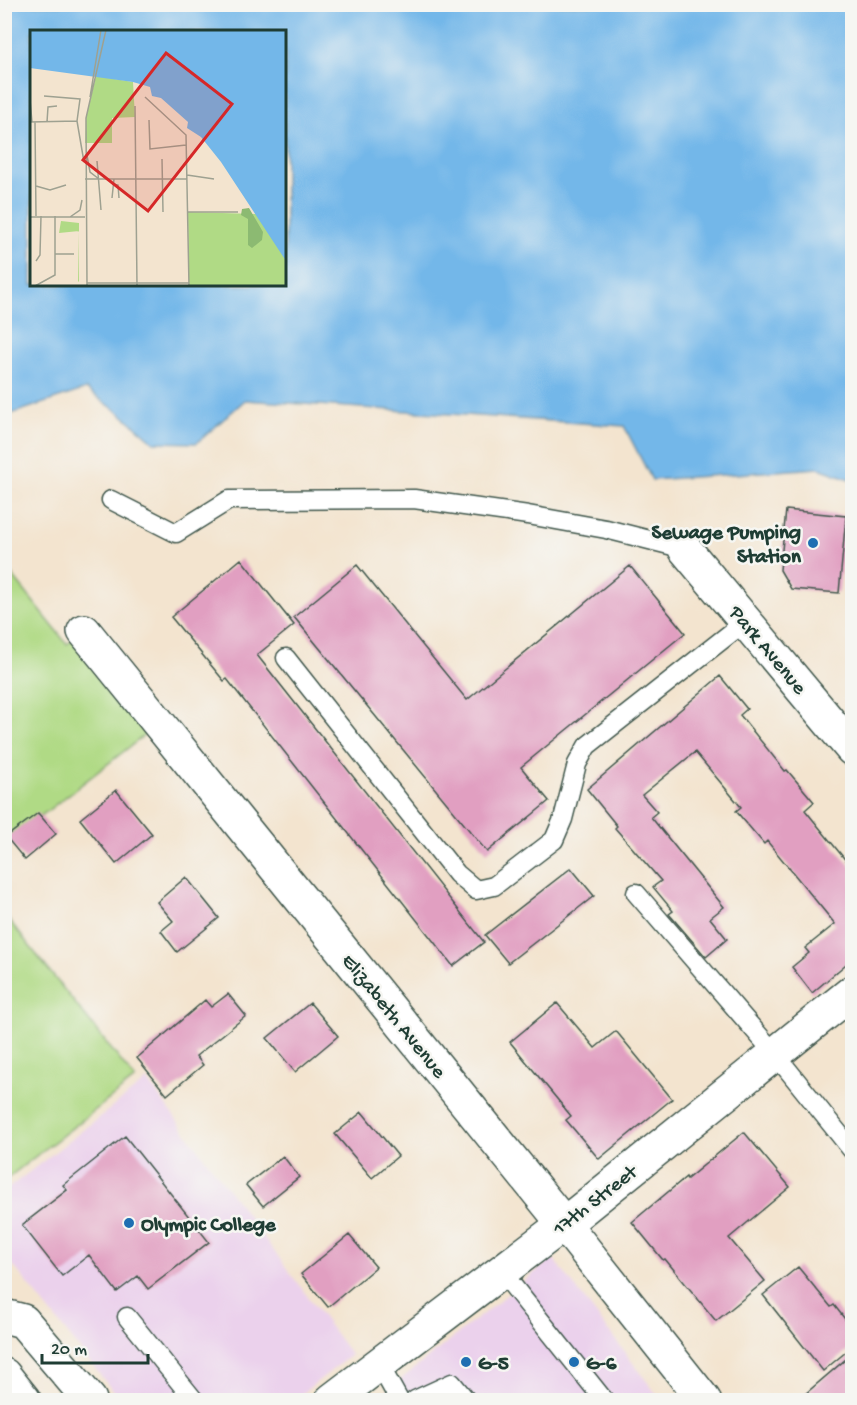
<svg xmlns="http://www.w3.org/2000/svg" width="857" height="1405" font-family="'Gochi Hand',sans-serif">
<style>
.built{fill:#ebd1ec}
.green{fill:#b0da85;stroke:#688c5c;stroke-width:1.5}
.water{fill:#73b7e9;stroke:#497a8e;stroke-width:1.5;fill-rule:evenodd}
.building{fill:#e19fc1}
.lines{fill:none;stroke-linecap:round;stroke-linejoin:round}
.service-casing{stroke:#3f564b;stroke-width:21}
.minor-casing{stroke:#3f564b;stroke-width:36}
.primary-casing{stroke:#3f564b;stroke-width:36}
.service{stroke:#fff;stroke-width:18}
.minor{stroke:#fff;stroke-width:33}
.primary{stroke:#fff;stroke-width:33}
.poi-dot{fill:#1f6fb2;stroke:#f6f6f2;stroke-width:2}
.labels{text-anchor:middle;stroke-width:5;stroke-linejoin:round;paint-order:stroke}
.poi-label{font-size:21px;font-weight:bold;fill:#1f3d34;stroke:#f6f6f2;text-anchor:start}
.street-label{font-size:21px;fill:#1f3d34;stroke:#f6f6f2}
.inset-road{fill:none;stroke:#9ea191;stroke-width:1.5}
.view{fill:#d62828;fill-opacity:0.15;stroke:#d62828;stroke-width:3}
.inset-edge{fill:none;stroke:#1f3d34;stroke-width:3}
</style>
<rect width="100%" height="100%" fill="#f6f6f2"/>
<filter id="ink" filterUnits="userSpaceOnUse"><feTurbulence type="fractalNoise" baseFrequency=".0167" numOctaves="2"/><feDisplacementMap in="SourceGraphic" scale="12" xChannelSelector="R" yChannelSelector="G"/><feConvolveMatrix kernelMatrix="1 2 1 2 8 2 1 2 1" color-interpolation-filters="sRGB"/></filter>
<filter id="wash" filterUnits="userSpaceOnUse"><feTurbulence type="fractalNoise" baseFrequency=".008" numOctaves="4" result="noise"/><feDisplacementMap in="SourceGraphic" scale="24" xChannelSelector="R" yChannelSelector="G"/><feGaussianBlur stdDeviation="1.35" result="paint"/><feColorMatrix in="noise" values="0 0 0 0 0 0 0 0 0 0 0 0 0 0 0 0 0 1.4 0 .05"/><feComposite in="paint" operator="in"/></filter>
<g filter="url(#wash)">
<rect width="100%" height="100%" fill="#f3e4cf"/>
<!-- built -->
<path class="built" d="M147,1080L351,1355L294,1400H120L5,1255V1191Z
M553,1258L661,1400H375Z"/>
<!-- green -->
<path class="green" d="M4,565L67,644L84,631L159,724L5,844Z
M5,915L135,1079L5,1180Z"/>
<!-- water -->
<path class="water" d="M4,5H852V480L819,468L652,480L624,426L245,400L197,443L154,442L125,417L86,389L5,416ZM32,32H285V285H32Z"/>
<g id="blocks">
<!-- building -->
<path class="building" d="M786,510L846,516L839,593L791,589L780,570Z
M241,559L294,625L257,655L484,942L453,966L227,679L224,681L171,617Z
M357,565L467,700L630,566L685,633L521,767L549,801L487,852L294,617Z
M720,676L747,709L740,715L785,771L787,770L814,802L805,810L852,868V959L812,993L792,967L809,953L805,948L835,924L767,841L764,844L736,811L741,807L695,752L642,795L657,812L651,817L724,907L710,918L727,939L706,957L669,914L673,911L653,887L661,881L615,828L617,826L587,789Z
M116,790L152,834L116,864L80,819Z
M38,813L56,834L25,860L6,837Z
M571,868L594,896L508,963L485,935Z
M186,877L219,918L177,952L161,931L173,921L157,902Z
M228,994L246,1016L196,1056L203,1065L167,1095L137,1058L205,1000L211,1007Z
M310,1003L338,1036L295,1072L267,1038Z
M557,1003L595,1048L616,1031L672,1099L599,1159L566,1120L571,1116L510,1042Z
M362,1112L398,1156L372,1178L335,1134Z
M744,1132L790,1187L729,1238L765,1281L716,1321L665,1259L663,1260L632,1222L686,1177L687,1179Z
M125,1136L209,1242L148,1289L138,1276L117,1292L89,1255L62,1276L22,1225L67,1190L63,1185Z
M283,1156L299,1177L263,1206L246,1185Z
M349,1235L376,1267L328,1307L301,1274Z
M798,1267L831,1307L834,1305L852,1328V1347L823,1371L763,1295Z
M852,1354V1401H797Z"/>
</g>
</g>
<g filter="url(#ink)">
<use href="#blocks" fill-opacity="0" stroke="#3f564b" stroke-width="1.5"/>
<g class="lines">
<!-- service casing -->
<g class="service-casing">
<path id="service" d="M111,500L176,533L229,500L414,499L528,515L606,529L685,549
M286,658L457,874L476,890L494,886L554,840L563,819L577,764L587,746L746,621
M636,893L775,1054L852,1150
M501,1271L604,1400
M127,1317L194,1400
M379,1364L399,1400
M415,1400L452,1383L466,1400"/>
</g>
<!-- minor casing -->
<g class="minor-casing">
<path id="minor" d="M685,549L852,749
M84,631L564,1224L704,1400
M332,1400L564,1224L852,992"/>
</g>
<!-- primary casing -->
<g class="primary-casing">
<path id="primary" d="M4,1316L23,1321L90,1400
M4,1375L24,1400"/>
</g>
<!-- service -->
<use href="#service" class="service"/>
<!-- minor -->
<use href="#minor" class="minor"/>
<!-- primary -->
<use href="#primary" class="primary"/>
</g>
</g>
<!-- markers -->
<g class="poi-dot">
<circle cx="813" cy="543" r="6"/>
<circle cx="129" cy="1223" r="6"/>
<circle cx="466" cy="1362" r="6"/>
<circle cx="574" cy="1362" r="6"/>
</g>
<g class="labels">
<!-- poi labels -->
<g class="poi-label">
<text x="801" y="538" text-anchor="end">Sewage Pumping<tspan x="801" dy="24">Station</tspan></text>
<text x="141" y="1230">Olympic College</text>
<text x="478" y="1369">G-5</text>
<text x="586" y="1369">G-6</text>
</g>
<!-- street labels -->
<g class="street-label">
<text transform="translate(769 649) rotate(50)" y="7">Park Avenue</text>
<text transform="translate(395 1015) rotate(51)" y="7">Elizabeth Avenue</text>
<text transform="translate(594 1199) rotate(-38)" y="7">17th Street</text>
</g>
</g>
<!-- overview -->
<g transform="translate(30 30)">
<rect width="256" height="256" fill="#f3e4cf"/>
<path d="M66,46L103,52L105,87L82,88V113H55L56,88ZM158,182L229,184L256,231V256H159ZM31,191L49,193V251L48,252L49,201L29,203Z" fill="#b0da85"/>
<path d="M219,178L233,202L232,210L222,218L218,215V189L211,185L212,179Z" fill="#8cba72"/>
<path d="M0,0H256V231L191,132L171,107L157,98L158,92L131,68L122,66L120,57L103,52L0,38Z" fill="#73b7e9"/>
<path class="inset-road" d="M60,67L71,0M115,67L156,105L159,256M0,70L2,92M105,76L107,256M119,90L120,119L156,115M47,91L54,132M0,92L47,91L50,69L14,66M5,92L6,186M17,92L18,77L27,76M56,120L60,142L69,149M132,129L133,182M67,131L71,180M157,145L184,149M55,149H157M83,154L88,155L89,168M6,156L20,160L36,155M82,168L84,149M158,182H208M0,187H55M40,187L50,180L52,170M25,224H44M6,231L10,225L11,186M57,253H159M5,256L25,245V186M57,256L56,88L76,0"/>
<path class="view" d="M136,23L202,74L118,181L53,130Z"/>
<rect width="256" height="256" class="inset-edge"/>
</g>
<!-- margin -->
<rect width="857" height="1405" fill="none" stroke="#f6f6f2" stroke-width="24"/>
<!-- scale -->
<path d="M42 1354v9h106v-9" fill="none" stroke="#1f3d34" stroke-width="3"/>
<text x="51" y="1354" font-size="18" fill="#1f3d34" stroke="#f6f6f2" stroke-width="4.5" paint-order="stroke">20 m</text>
</svg>
